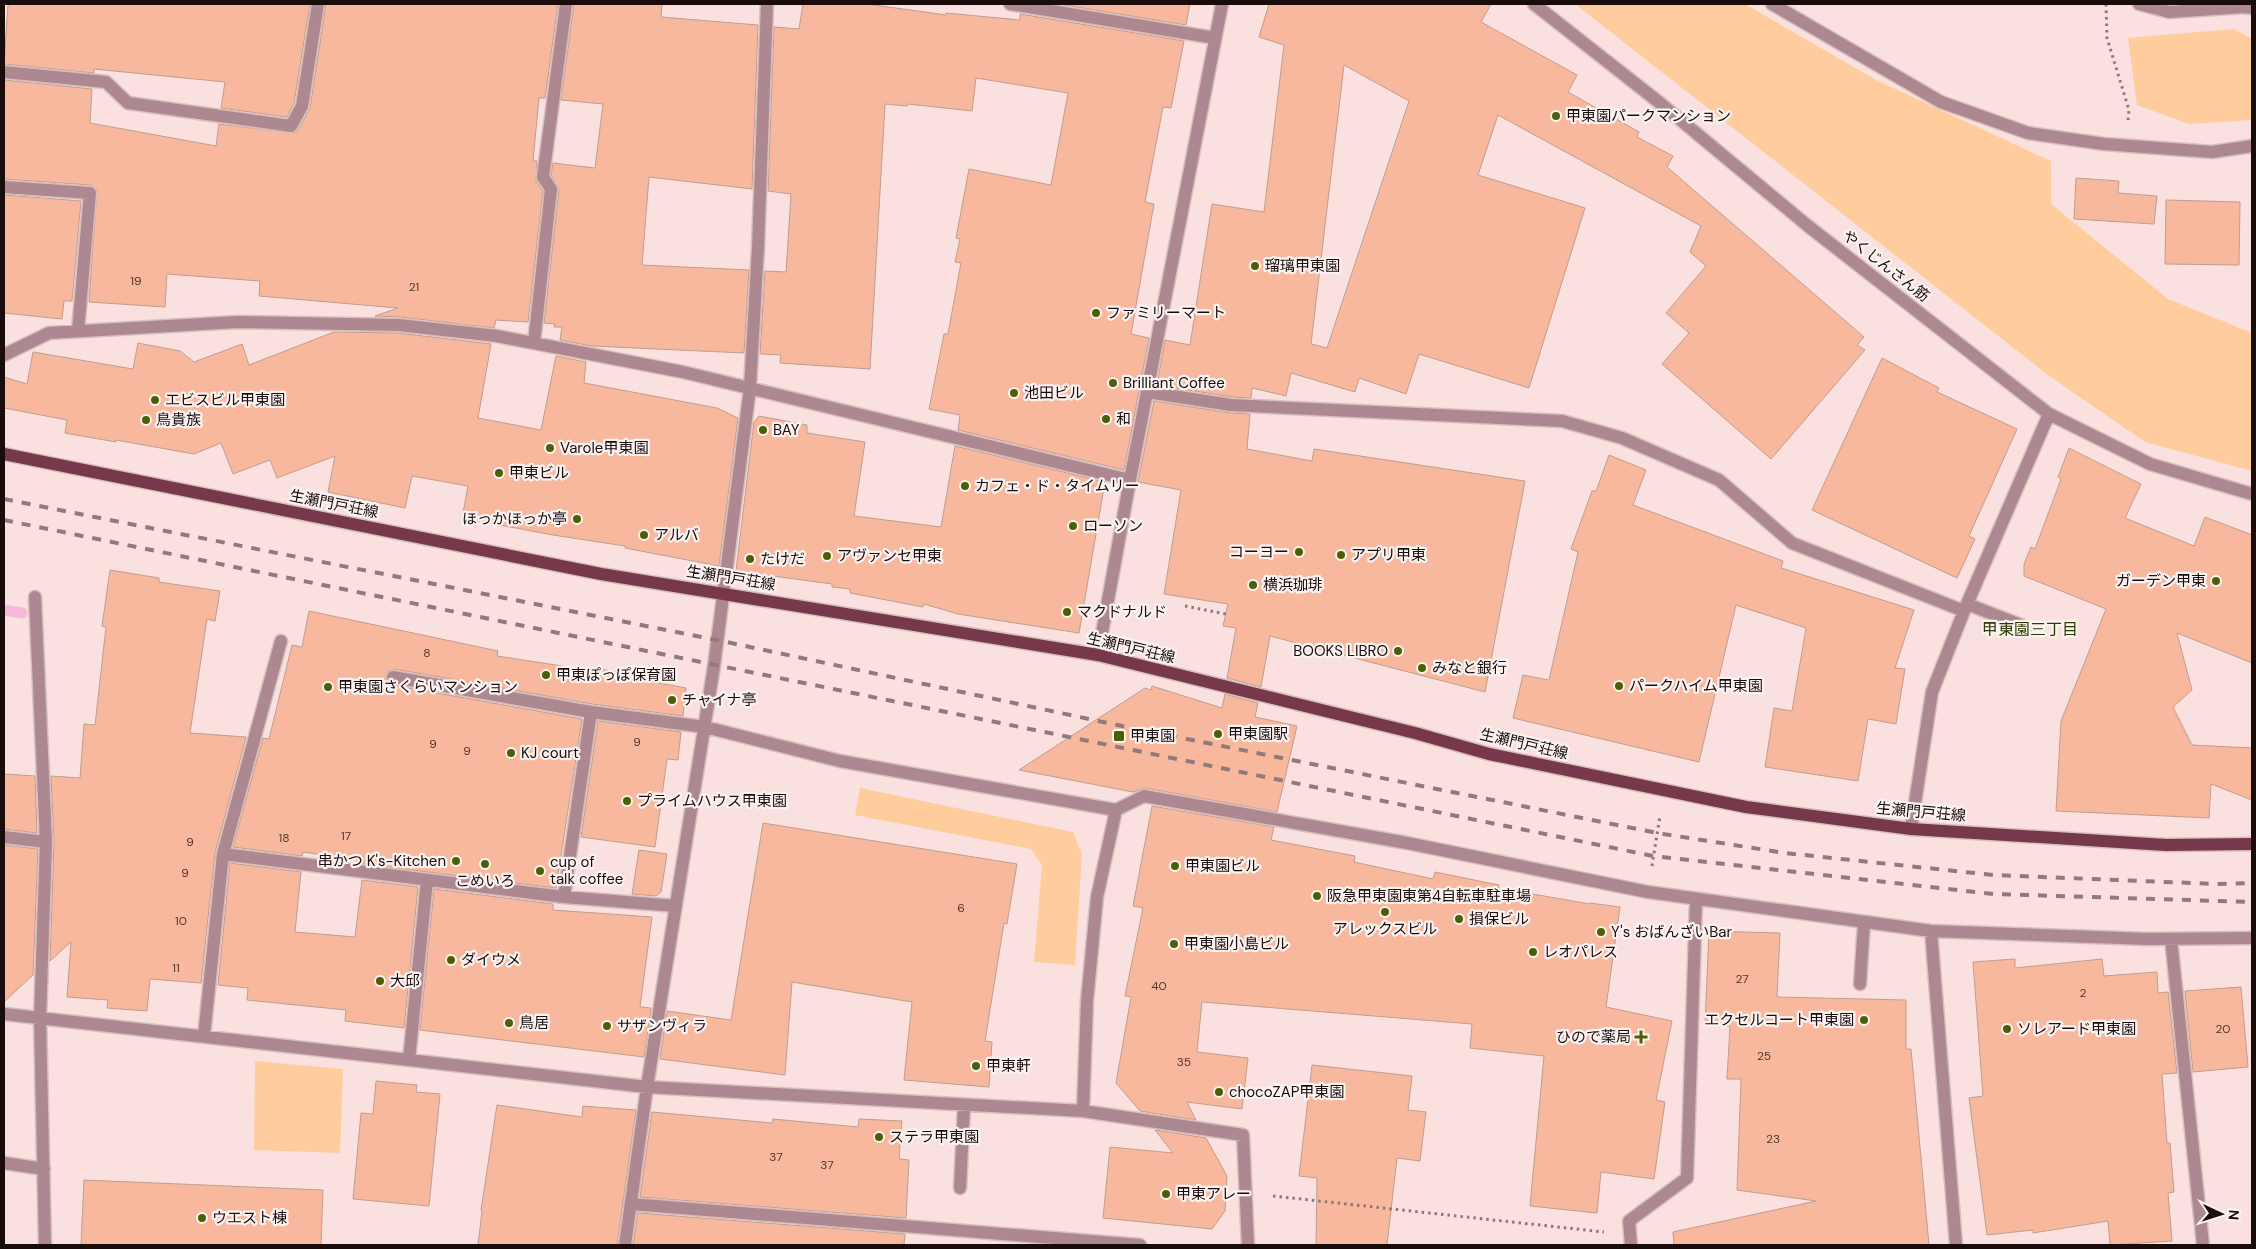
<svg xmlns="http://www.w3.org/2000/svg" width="2256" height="1249" font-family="'DM Sans','Noto Sans JP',sans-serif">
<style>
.green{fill:#ffcc9e}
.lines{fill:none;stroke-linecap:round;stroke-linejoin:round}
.stream{stroke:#f7b9db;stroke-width:11}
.building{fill:#f8b89d;stroke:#c09d8f;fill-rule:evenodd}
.minor-casing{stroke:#d6bfbd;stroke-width:15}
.major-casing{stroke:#d6bfbd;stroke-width:15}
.path{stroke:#8c7977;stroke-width:3;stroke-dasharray:2.5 4;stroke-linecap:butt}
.minor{stroke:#ae8890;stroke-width:12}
.major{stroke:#773849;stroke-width:12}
.rail{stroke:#8e7b7a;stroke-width:4;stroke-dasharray:9 9;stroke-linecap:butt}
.poi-dot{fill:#4b5f05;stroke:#fbf3f2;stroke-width:2}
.labels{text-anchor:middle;stroke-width:4.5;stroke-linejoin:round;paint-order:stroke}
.number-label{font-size:12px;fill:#513730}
.poi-label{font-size:15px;fill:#190c0b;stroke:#fbf3f2;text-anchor:start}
.street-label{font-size:15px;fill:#190c0b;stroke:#fbf3f2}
.neighbourhood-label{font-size:16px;fill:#2d3a00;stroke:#fbf3f2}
</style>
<rect width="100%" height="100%" fill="#fae1df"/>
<!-- green -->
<path class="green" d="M1575,4H1745L1876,80L2051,161V204L2168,299L2252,333V471L2145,442L2048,375Z
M2234,29L2252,39V120L2188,124L2137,105L2128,38Z
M860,788L1073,832L1082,854L1075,965L1034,962L1042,865L1031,849L855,815Z
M255,1061L343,1069L340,1153L254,1150Z"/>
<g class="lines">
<!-- stream -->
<path class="stream" d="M4,610L22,613"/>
</g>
<!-- building -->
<path class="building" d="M8,4H310L294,103L287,117L221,108L225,82L94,69V73L4,64Z
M326,4H558L545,98H539L533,161H537L536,181L543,191L528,322L496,320L494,328L400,317L375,316L398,308L259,296L260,281L167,274L165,307L89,302L97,190L91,185L4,179V80L92,89L90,123L216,146L219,124L294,133L298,130L310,108Z
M574,4H662L661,17L758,25L752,189L649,177L642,265L749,270L744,353L592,346L560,340L562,327H554L555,324L544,323L559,190L551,175L553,163L595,168L603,104L561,100Z
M803,4H867L946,15V13L1020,20V14L1184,41L1171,108L1163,107L1145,202L1154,204L1131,334L1149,338L1124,470L958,430L960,415L929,409L944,334H948L961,263L955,262L960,239L956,238L969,169L1051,185L1068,93L976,78L972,111L908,104L907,106L885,104L870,369L780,363L781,355L760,354L765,271L786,272L791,194L768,191L774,27L799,29Z
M1058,4H1190L1186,25Z
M1269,4H1491L1481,22L1577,75L1568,92L1639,132L1637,137L1673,156L1667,167L1864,337L1857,345L1865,350L1771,459L1662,364L1689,333L1666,313L1706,266L1690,252L1701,226L1498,115L1478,175L1585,208L1529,388L1419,354L1406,394L1359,378L1355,392L1291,373L1286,396L1252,388L1251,398L1232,397L1157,385L1165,340L1190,345L1212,204L1264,212L1284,45L1259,37ZM1344,65L1409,101L1327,348L1311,344Z
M2076,178L2119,181L2118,193L2157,196L2154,224L2074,219Z
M4,195L81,201L72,301H64L62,319L4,313Z
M2166,200L2240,202L2239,265L2165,264Z
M334,332L398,333L491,344L478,418L541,430L556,356L586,362L584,383L717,408L738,418L719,566L625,548V546L553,535L462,518L468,486L412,476L405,508L328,492L335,456L277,478L270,460L233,474L221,443L194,454L116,440V442L65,433L67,420L4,408V377L27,384L33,352L133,369L138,343L180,351L194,362L242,344L249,365Z
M1882,358L1939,388L1937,392L2017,429L1969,536L1975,539L1957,578L1812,510Z
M1154,401L1230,413L1250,414L1247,449L1312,461L1314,449L1525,481L1485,692L1270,636L1261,687L1227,678L1236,628L1223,626L1228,604L1164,594L1181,490L1138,482Z
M759,416L807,425V433L865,442L854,516L941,527L955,446L1105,482L1079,633L958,614L924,604L923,607L850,593V589L832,587V584L736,571L754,422Z
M2069,448L2141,484L2125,518L2194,546L2205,517L2252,535V663L2177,633L2192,690L2173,707L2192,745L2252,748V800L2211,784L2209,818L2056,811L2061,721L2106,609L2024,576V564L2031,547L2035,549L2061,479L2058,477Z
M1609,455L1646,470L1633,505L1783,561L1781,568L1914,610L1895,668L1905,669L1896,724L1868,719L1858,781L1765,767L1774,708L1792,711L1806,628L1736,605L1699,762L1513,718L1523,675L1549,680L1578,552L1571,549L1592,491H1596Z
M110,570L159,578V582L220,591L215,621L207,619L190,733L246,737L215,853L201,983L150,979L147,1011L107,1008L108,1000L67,997L71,942L50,961L54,842L51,776L80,778L84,724L95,725L106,627L102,626Z
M309,611L498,651L497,656L595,671V668L649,678L648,681L686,688L683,716L592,704L394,669L387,672L386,680L392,685L582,719L556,888L363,864L364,861L303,852L302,856L233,847L263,738L269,739L292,645L302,647Z
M1152,686L1222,708L1225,694L1258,703L1255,717L1297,726L1277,812L1145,788L1133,792L1019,770L1145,688L1151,690Z
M598,721L681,732L678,760L667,759L655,847L581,837Z
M4,774L35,776L37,833L4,829Z
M1152,806L1274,827L1271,840L1355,856L1354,862L1433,879L1435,872L1499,885L1498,888L1590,904V903L1620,907L1606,1007L1672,1021L1656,1100L1665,1102L1654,1179L1601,1172L1597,1213L1530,1206L1544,1056L1470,1048L1472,1024L1202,1002L1197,1052L1248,1058L1242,1109L1187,1102L1196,1120L1140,1111L1116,1083L1131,997L1125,996L1143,908L1133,906Z
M763,823L1017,864L1007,924L1004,923L985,1041L992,1042L989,1087L904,1080L912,1002L792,982L785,1075L660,1059L667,1011L731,1020Z
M4,845L38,849L33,975L4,1002Z
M639,850L667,854L661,892L656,896L632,894Z
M230,863L301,872L295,932L355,937L362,880L418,887L404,1028L345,1021L346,1010L247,1000L248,988L218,985Z
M434,889L553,904V910L652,917L640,1007L651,1008L644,1057L420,1030Z
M1709,931L1780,933L1777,997L1906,1000V1049H1911L1929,1245H1674L1673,1232L1816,1201L1737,1190L1741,1079H1727L1730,1026L1705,1025Z
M2015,959V968L2102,959L2104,976L2157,972L2158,993L2168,992L2177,1073L2162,1074L2167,1143H2170L2174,1192L2168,1193L2172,1241L2110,1245L2108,1221L2033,1233V1230L1987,1235L1969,1098L1983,1096L1973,962Z
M2241,987L2248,1067L2193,1072L2185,991Z
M1312,1065L1412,1076L1408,1110L1426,1112L1420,1161L1397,1158L1387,1245H1316L1317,1178L1299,1176Z
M376,1081L417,1085L416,1092L440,1094L429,1206L353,1199L361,1113L373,1114Z
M497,1105L582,1117L583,1106L636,1110L617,1245H478L482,1211L481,1210Z
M652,1112L772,1123L773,1119L858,1127L859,1119L902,1121L899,1159L909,1160L906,1218L640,1197Z
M1155,1130L1206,1138L1227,1176L1225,1211L1212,1229L1103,1218L1110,1147L1173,1153Z
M84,1180L323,1190L321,1245H81Z
M638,1213L905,1234L904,1245H633Z"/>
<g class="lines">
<!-- minor casing -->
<g class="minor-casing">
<path id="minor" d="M1010,4L1215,38
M1534,4L1660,103L1808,226L2049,414L2150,464L2252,494
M1772,4L1941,102L2028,133L2104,144L2212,152L2252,146
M2139,4L2169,12L2244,7L2252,8
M4,72L106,82L128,103L291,126L302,106L318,4
M4,187L90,193L78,331
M534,343L551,189L543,177L566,4
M4,355L49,333L237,322L399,325L497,336L683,372L1130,480
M1147,392L1231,405L1562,421L1622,438L1719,480L1792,543L1964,611
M35,597L46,842
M1967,604L2026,627
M1098,655L1130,480L1222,4
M393,677L591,712L705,727L840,761L1116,810L1144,796L1407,843L1648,892L1931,931L2148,939L2252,938
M1911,829L1932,692L1964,611L2049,414
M4,837L46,842L40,1019L45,1245
M223,854L564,897L676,906
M564,897L591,712
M1931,931L1956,1245
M2171,939L2203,1245
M1860,984L1864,922
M4,1014L647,1087L1083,1111L1243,1135L1248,1245
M204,1036L223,854L281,641
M409,1060L427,880
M1083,1111L1087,1001L1097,897L1116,810
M4,1163L44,1169
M960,1188L964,1105
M631,1204L1140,1245
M625,1245L647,1087L714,666L750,388L758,248L767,4
M1631,1245L1629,1221L1687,1178L1696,900"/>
</g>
<!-- major casing -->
<g class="major-casing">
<path id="major" d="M4,454L601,574L1098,655L1415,733L1489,754L1746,807L1911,829L2166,845L2252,844"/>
</g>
<!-- path -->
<path class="path" d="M2106,4L2107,38L2129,110L2128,120
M1185,606L1226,614
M1652,866L1660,816
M1273,1196L1604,1232"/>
<!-- minor -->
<use href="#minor" class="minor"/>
<!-- major -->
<use href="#major" class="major"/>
<!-- rail -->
<path class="rail" d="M4,499L717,640L1122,726L1657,833L1785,853L1993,875L2216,884L2252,883
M4,520L1653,856L1994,894L2252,902"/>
</g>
<!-- markers -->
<g class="poi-dot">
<circle cx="1556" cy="116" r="5"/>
<circle cx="1255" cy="266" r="5"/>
<circle cx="1096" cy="313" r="5"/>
<circle cx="1113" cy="383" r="5"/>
<circle cx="1014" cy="393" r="5"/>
<circle cx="155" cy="400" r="5"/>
<circle cx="1106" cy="419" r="5"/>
<circle cx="146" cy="420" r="5"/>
<circle cx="763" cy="430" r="5"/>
<circle cx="550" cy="448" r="5"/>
<circle cx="499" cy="473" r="5"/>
<circle cx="965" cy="486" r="5"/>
<circle cx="577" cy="519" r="5"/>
<circle cx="1073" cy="526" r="5"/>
<circle cx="644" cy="535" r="5"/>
<circle cx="1299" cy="552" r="5"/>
<circle cx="1341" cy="555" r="5"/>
<circle cx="827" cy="556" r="5"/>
<circle cx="750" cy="559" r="5"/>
<circle cx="2216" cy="581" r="5"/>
<circle cx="1253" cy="585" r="5"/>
<circle cx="1067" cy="612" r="5"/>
<circle cx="1398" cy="651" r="5"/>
<circle cx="1422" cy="668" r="5"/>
<circle cx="546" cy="675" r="5"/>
<circle cx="1619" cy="686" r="5"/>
<circle cx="328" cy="687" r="5"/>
<circle cx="672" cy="700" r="5"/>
<circle cx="1218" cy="734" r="5"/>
<rect x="1113" y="730" width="12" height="12" rx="2.5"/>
<circle cx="511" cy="753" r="5"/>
<circle cx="627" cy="801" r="5"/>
<circle cx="456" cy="861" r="5"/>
<circle cx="485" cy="864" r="5"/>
<circle cx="1175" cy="866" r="5"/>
<circle cx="540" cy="871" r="5"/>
<circle cx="1317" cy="896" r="5"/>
<circle cx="1385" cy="912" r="5"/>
<circle cx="1459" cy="919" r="5"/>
<circle cx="1601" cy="932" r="5"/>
<circle cx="1174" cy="944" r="5"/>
<circle cx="1533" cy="952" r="5"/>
<circle cx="451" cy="960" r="5"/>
<circle cx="380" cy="981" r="5"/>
<circle cx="1864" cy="1020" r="5"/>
<circle cx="509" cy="1023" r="5"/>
<circle cx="607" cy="1026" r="5"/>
<circle cx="2007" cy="1029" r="5"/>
<path d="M1638.5 1029.5h5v5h5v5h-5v5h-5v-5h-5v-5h5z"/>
<circle cx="976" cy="1066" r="5"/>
<circle cx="1219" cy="1092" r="5"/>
<circle cx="879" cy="1137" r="5"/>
<circle cx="1166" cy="1194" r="5"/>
<circle cx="202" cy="1218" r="5"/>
</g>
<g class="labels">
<!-- number labels -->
<g class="number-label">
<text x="136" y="285">19</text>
<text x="414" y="291">21</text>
<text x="427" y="657">8</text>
<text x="637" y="746">9</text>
<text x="433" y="748">9</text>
<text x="467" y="755">9</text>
<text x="346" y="840">17</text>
<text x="284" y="842">18</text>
<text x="190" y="846">9</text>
<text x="185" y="877">9</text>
<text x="961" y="912">6</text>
<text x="181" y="925">10</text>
<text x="176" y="972">11</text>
<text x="1742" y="983">27</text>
<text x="1159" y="990">40</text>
<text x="2083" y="997">2</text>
<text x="2223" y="1033">20</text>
<text x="1764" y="1060">25</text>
<text x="1184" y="1066">35</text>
<text x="1773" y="1143">23</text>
<text x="776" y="1161">37</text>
<text x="827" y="1169">37</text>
</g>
<!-- poi labels -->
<g class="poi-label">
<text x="1566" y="121">甲東園パークマンション</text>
<text x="1265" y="271">瑠璃甲東園</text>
<text x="1106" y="318">ファミリーマート</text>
<text x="1123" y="388">Brilliant Coffee</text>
<text x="1024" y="398">池田ビル</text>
<text x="165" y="405">エビスビル甲東園</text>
<text x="1116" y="424">和</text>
<text x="156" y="425">鳥貴族</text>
<text x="773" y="435">BAY</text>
<text x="560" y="453">Varole甲東園</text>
<text x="509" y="478">甲東ビル</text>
<text x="975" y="491">カフェ・ド・タイムリー</text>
<text x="567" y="524" text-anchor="end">ほっかほっか亭</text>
<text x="1083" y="531">ローソン</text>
<text x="654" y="540">アルバ</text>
<text x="1289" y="557" text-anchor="end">コーヨー</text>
<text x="1351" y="560">アプリ甲東</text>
<text x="837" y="561">アヴァンセ甲東</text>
<text x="760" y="564">たけだ</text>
<text x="2206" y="586" text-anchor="end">ガーデン甲東</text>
<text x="1263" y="590">横浜珈琲</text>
<text x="1077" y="617">マクドナルド</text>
<text x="1388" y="656" text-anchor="end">BOOKS LIBRO</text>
<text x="1432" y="673">みなと銀行</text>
<text x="556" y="680">甲東ぽっぽ保育園</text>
<text x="1629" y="691">パークハイム甲東園</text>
<text x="338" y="692">甲東園さくらいマンション</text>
<text x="682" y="705">チャイナ亭</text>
<text x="1228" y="739">甲東園駅</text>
<text x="1130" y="741">甲東園</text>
<text x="521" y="758">KJ court</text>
<text x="637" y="806">プライムハウス甲東園</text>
<text x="446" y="866" text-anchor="end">串かつ K's-Kitchen</text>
<text x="550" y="867">cup of<tspan x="550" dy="17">talk coffee</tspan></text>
<text x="1185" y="871">甲東園ビル</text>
<text x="485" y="886" text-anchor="middle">こめいろ</text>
<text x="1327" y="901">阪急甲東園東第4自転車駐車場</text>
<text x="1469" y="924">損保ビル</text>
<text x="1385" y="934" text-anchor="middle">アレックスビル</text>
<text x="1611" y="937">Y's おばんざいBar</text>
<text x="1184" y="949">甲東園小島ビル</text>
<text x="1543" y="957">レオパレス</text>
<text x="461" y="965">ダイウメ</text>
<text x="390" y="986">大邱</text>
<text x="1854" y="1025" text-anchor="end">エクセルコート甲東園</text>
<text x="519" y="1028">鳥居</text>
<text x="617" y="1031">サザンヴィラ</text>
<text x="2017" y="1034">ソレアード甲東園</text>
<text x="1631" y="1042" text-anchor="end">ひので薬局</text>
<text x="986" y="1071">甲東軒</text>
<text x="1229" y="1097">chocoZAP甲東園</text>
<text x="889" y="1142">ステラ甲東園</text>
<text x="1176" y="1199">甲東アレー</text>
<text x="212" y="1223">ウエスト棟</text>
</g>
<!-- street labels -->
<g class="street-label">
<text transform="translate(1886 266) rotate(38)" y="5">やくじんさん筋</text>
<text transform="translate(334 504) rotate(11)" y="5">生瀬門戸荘線</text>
<text transform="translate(731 578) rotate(9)" y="5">生瀬門戸荘線</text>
<text transform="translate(1131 648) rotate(13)" y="5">生瀬門戸荘線</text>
<text transform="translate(1524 744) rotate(13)" y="5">生瀬門戸荘線</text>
<text transform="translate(1921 812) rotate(5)" y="5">生瀬門戸荘線</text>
</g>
<!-- neighbourhood labels -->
<g class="neighbourhood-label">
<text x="2030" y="635">甲東園三丁目</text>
</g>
</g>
<!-- border -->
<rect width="2256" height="1249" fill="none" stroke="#190c0b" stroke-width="10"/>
<!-- north arrow -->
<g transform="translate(2221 1214) rotate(94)" stroke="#fbf3f2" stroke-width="4" paint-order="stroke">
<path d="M0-4L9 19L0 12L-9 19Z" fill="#190c0b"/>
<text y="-8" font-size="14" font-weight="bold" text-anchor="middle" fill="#190c0b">N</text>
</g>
</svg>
